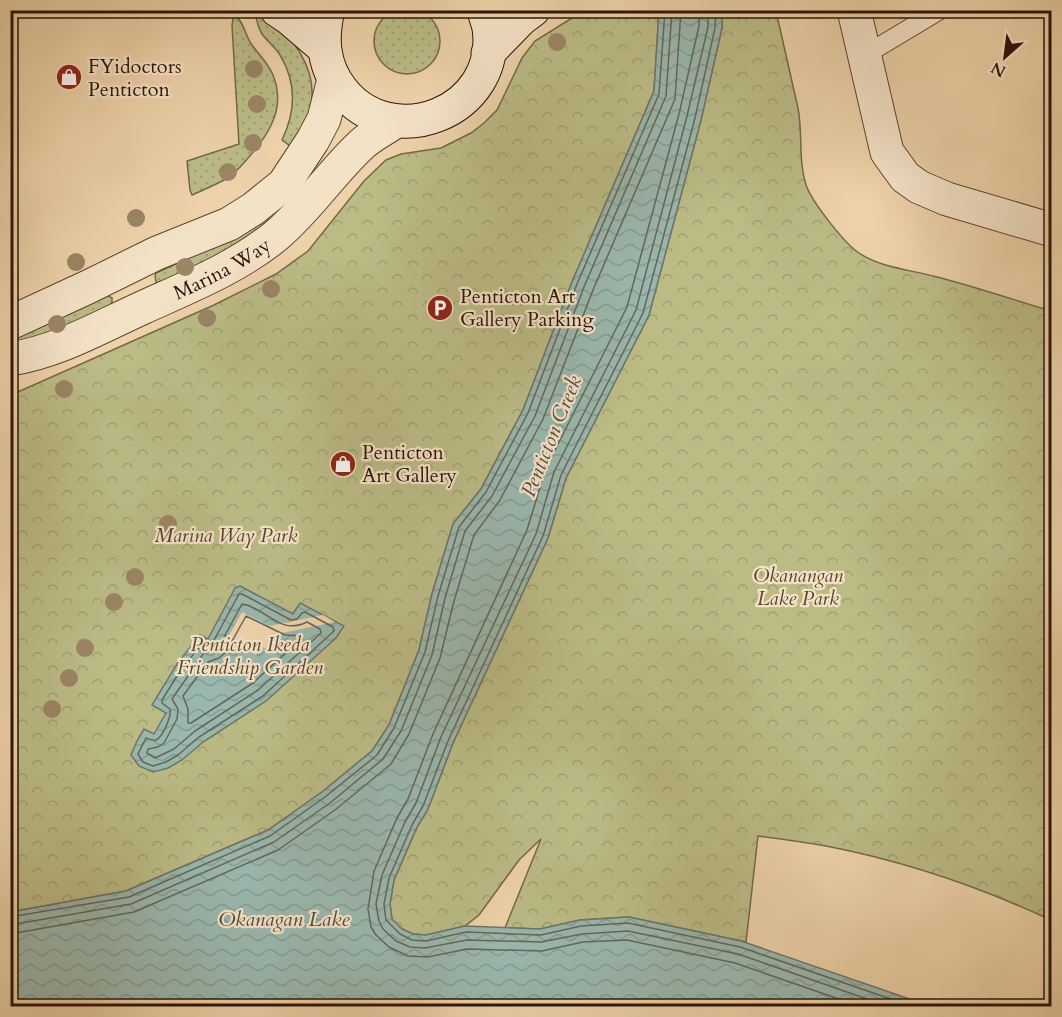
<svg xmlns="http://www.w3.org/2000/svg" width="1062" height="1017" font-family="Cardo,serif">
<style>
.grass{fill:url(#grass-dots);stroke:#746847;stroke-width:1.5}
.forest{fill:url(#forest-crowns);stroke:#746847;stroke-width:1.5}
.water{fill:url(#water-waves);stroke:#6e766b;stroke-width:1.5}
.pier{fill:#eed2a9}
.lines{fill:none;stroke-linecap:round;stroke-linejoin:round}
.shore{stroke:#63665a;stroke-width:1.5}
.lane-casing{stroke:#5c4430;stroke-width:20}
.street-casing{stroke:#5c4430;stroke-width:35}
.secondary-casing{stroke:#2c1408;stroke-width:35}
.lane{stroke:#f4e2c7;stroke-width:18}
.street{stroke:#f4e2c7;stroke-width:33}
.secondary{stroke:#f4e2c7;stroke-width:33}
.tree{fill:#9b8565}
.labels{text-anchor:middle;stroke-width:4.5;stroke-linejoin:round;paint-order:stroke}
.poi-label{font-size:20px;fill:#2c1408;stroke:#f4e2c7;text-anchor:start}
.street-label{font-size:20px;fill:#2c1408;stroke:#f4e2c7}
.park-label{font-size:20px;font-style:italic;fill:#57462e;stroke:#f4e2c7}
.water-label{font-size:21px;font-style:italic;fill:#524d42;stroke:#f4e2c7}
</style>
<defs>
<pattern id="grass-dots" width="8" height="8" patternUnits="userSpaceOnUse" patternTransform="scale(1.5)"><rect width="8" height="8" fill="#bbbb86"/><path d="M2 2h.1M6 6h.1" fill="none" stroke="#a1a072" stroke-width="1.8" stroke-linecap="round"/></pattern>
<pattern id="forest-crowns" width="20" height="18" patternUnits="userSpaceOnUse" patternTransform="scale(1.5)"><rect width="20" height="18" fill="#bbbb86"/><path d="M2 6a3 3 0 1 1 6 0M12 15a3 3 0 1 1 6 0" fill="none" stroke="#a1a072"/></pattern>
<pattern id="water-waves" width="16" height="10" patternUnits="userSpaceOnUse" patternTransform="scale(1.5)"><rect width="16" height="10" fill="#9ab7ad"/><path d="M0 5q4-4 8 0t8 0" fill="none" stroke="#859c93"/></pattern>
</defs>
<rect width="100%" height="100%" fill="#eed2a9"/>
<filter id="stains"><feTurbulence type="fractalNoise" baseFrequency=".00333" numOctaves="4"/><feColorMatrix values="0 0 0 0 .2 0 0 0 0 .09 0 0 0 0 .02 0 0 0 .5 -.17"/></filter>
<radialGradient id="worn" r=".72"><stop offset=".6" stop-color="#630" stop-opacity="0"/><stop offset="1" stop-color="#630" stop-opacity=".3"/></radialGradient>
<!-- grass -->
<path class="grass" d="M374 41a33 33 0 1 1 66 0a33 33 0 1 1-66 0Z
M254,12C291,29 322,71 309,114C305,125 298,137 293,148L282,140C296,111 297,83 280,55C275,47 267,41 262,34C258,28 257,19 254,12Z
M234,14C245,23 244,34 252,45C259,55 268,63 273,75C286,107 270,133 249,157C242,165 235,174 226,179C215,185 203,190 192,195L190,190L187,161L239,144L232,25Z
M306,179L310,181L258,234L161,284L156,282L155,276L156,273L239,235Z
M106,295L112,298V305L76,322L11,347L10,340Z"/>
<!-- forest -->
<path class="forest" d="M583,11H659L654,91L572,282L523,410L481,489L453,524L432,594L419,650L389,725L372,751L322,792L268,830L126,891L11,912V395L214,305L276,274L308,251L364,181L386,160L401,154L441,148L471,133L484,123L497,110L522,58L535,41Z
M722,11H776L798,108C803,134 798,160 806,185C812,202 844,243 859,253C881,268 912,270 937,277C976,287 1014,300 1051,311V920C980,887 904,861 826,846C803,842 781,839 758,836L746,942L629,917L580,920L540,929L505,928L541,839L519,860L479,915L465,926L426,935L413,934L402,929L392,920L390,904L394,880L417,827L428,809L453,743L548,538L566,478L649,315L701,120L722,28Z"/>
<!-- water -->
<path class="water" d="M659,11H722V28L701,120L649,315L566,478L548,538L453,743L428,809L417,827L394,880L390,904L392,919L402,929L413,934L426,935L465,926L540,929L580,920L629,917L741,941L930,1006H11V912L126,891L268,830L322,792L372,751L389,725L419,650L432,594L453,524L481,489L523,410L572,282L654,91Z
M240,586L293,614L300,603L344,626L336,638L266,701L203,742L182,760L168,768L153,772L139,766L131,755L137,741L144,729L154,734L166,713L152,705L177,664L200,635L208,639L235,588Z"/>
<!-- pier -->
<path class="pier" d="M242,612L269,626L323,615L335,622L277,634L268,650L261,646L256,655L227,639Z"/>
<g class="lines">
<!-- shore -->
<path class="shore" d="M699,10V26L679,114L627,307L546,468L527,530L433,734L408,799L397,818L374,871L368,909L371,927L376,935L389,947L408,956L428,957L467,949L542,951L583,942L627,940L735,963L859,1006
M708,10V27L687,116L636,310L554,472L536,534L441,737L416,803L405,822L382,875L376,904L379,921L383,929L396,941L410,947L425,948L467,940L541,942L582,934L628,931L738,954L887,1006
M716,10L715,28L695,118L643,313L561,475L543,536L448,741L423,806L412,825L389,878L384,904L386,920L400,934L412,940L426,941L466,932L541,935L581,926L628,923L740,947L911,1006
M239,594H242L291,620L297,619L302,613L305,612L333,627L334,631L263,696L199,737L178,755L166,762L153,766L143,762L138,754L146,738C149,739 153,741 156,740C163,737 172,715 170,709L162,703V700L182,668L201,645H209L213,642Z
M242,604C267,608 279,636 307,622L320,629L321,633L258,690L195,731L174,749L155,758L147,753L148,749L158,747L164,743L177,719L178,709L172,699L204,653L214,651L219,646Z
M246,616L285,635L298,636L300,640L253,683L191,723H188V709L183,696L208,662L219,658L226,652Z
M10,917L129,897L270,836L325,797L377,755L394,728L425,652L438,596L459,527L486,492L528,413L577,284L659,94L665,10
M10,925L131,904L274,842L330,803L383,759L401,731L432,655L445,598L465,531L492,496L535,416L584,287L666,96L672,10
M10,934L134,912L278,850L335,810L391,764L409,734L440,658L454,601L474,535L500,500L543,419L593,290L675,99L681,10"/>
<!-- lane casing -->
<g class="lane-casing">
<path id="lane" d="M865,55L940,10"/>
</g>
<!-- street casing -->
<g class="street-casing">
<g id="street">
<path d="M854,10L887,152L905,177L919,187L947,199L1052,230"/>
<path d="M10,323L88,287L157,253L229,224L253,209L284,184L313,140L324,119L334,79"/>
<path id="s1" d="M10,359C57,352 100,327 142,308C188,287 239,267 278,234C309,207 332,172 362,144C372,135 385,129 396,121"/>
</g>
</g>
<!-- secondary casing -->
<g class="secondary-casing">
<path id="secondary" d="M277,10L289,18L324,48
M328,10C321,39 323,65 341,89C391,155 501,112 489,28C488,22 485,16 484,10
M488,53L521,19L533,10"/>
</g>
<!-- lane -->
<use href="#lane" class="lane"/>
<!-- street -->
<use href="#street" class="street"/>
<!-- secondary -->
<use href="#secondary" class="secondary"/>
</g>
<!-- trees -->
<g class="tree">
<circle cx="557" cy="42" r="9"/>
<circle cx="254" cy="69" r="9"/>
<circle cx="257" cy="104" r="9"/>
<circle cx="253" cy="143" r="9"/>
<circle cx="228" cy="172" r="9"/>
<circle cx="136" cy="218" r="9"/>
<circle cx="76" cy="262" r="9"/>
<circle cx="185" cy="267" r="9"/>
<circle cx="271" cy="289" r="9"/>
<circle cx="207" cy="318" r="9"/>
<circle cx="57" cy="324" r="9"/>
<circle cx="64" cy="389" r="9"/>
<circle cx="168" cy="524" r="9"/>
<circle cx="135" cy="577" r="9"/>
<circle cx="114" cy="602" r="9"/>
<circle cx="85" cy="648" r="9"/>
<circle cx="69" cy="678" r="9"/>
<circle cx="52" cy="709" r="9"/>
</g>
<!-- icons -->
<defs>
<g id="shop-disc" transform="scale(1.35)"><circle r="9.5" fill="#8f2418" stroke="#f4e2c7"/><path d="M-5-2.5h2.3a2.7 3.5 0 0 1 5.4 0H5L5.5 6h-11ZM-1.5-2.5h3a1.5 2.3 0 0 0-3 0Z" fill="#fff"/></g>
<g id="parking-disc" transform="scale(1.35)"><circle r="9.5" fill="#8f2418" stroke="#f4e2c7"/><path d="M-3.5-5.5H1a3.5 3.5 0 0 1 0 7H-1V5.5H-3.5ZM-1-3.4V-.6H.8a1.4 1.4 0 0 0 0-2.8Z" fill="#fff"/></g>
</defs>
<g fill-rule="evenodd">
<use href="#shop-disc" x="69" y="77"/>
<use href="#parking-disc" x="440" y="308"/>
<use href="#shop-disc" x="343" y="464"/>
</g>
<g class="labels">
<!-- poi labels -->
<g class="poi-label">
<text x="88" y="73">FYidoctors<tspan x="88" dy="23">Penticton</tspan></text>
<text x="460" y="303">Penticton Art<tspan x="460" dy="23">Gallery Parking</tspan></text>
<text x="362" y="459">Penticton<tspan x="362" dy="23">Art Gallery</tspan></text>
</g>
<!-- street labels -->
<g class="street-label">
<text dy="7" stroke="none"><textPath href="#s1" startOffset="231">Marina Way</textPath></text>
</g>
<!-- park labels -->
<g class="park-label">
<text x="226" y="542">Marina Way Park</text>
<text x="798" y="582">Okanangan<tspan x="798" dy="23">Lake Park</tspan></text>
<text x="250" y="651">Penticton Ikeda<tspan x="250" dy="23">Friendship Garden</tspan></text>
</g>
<!-- water labels -->
<g class="water-label">
<text transform="translate(551 436) rotate(-68)" y="7">Penticton Creek</text>
<text x="284" y="926">Okanagan Lake</text>
</g>
</g>
<!-- margin -->
<rect width="1062" height="1017" fill="none" stroke="#eed2a9" stroke-width="36"/>
<rect x="12" y="12" width="1038" height="993" fill="none" stroke="#2c1408" stroke-width="3"/>
<rect x="18" y="18" width="1026" height="981" fill="none" stroke="#2c1408" stroke-width="1.5"/>
<!-- north arrow -->
<g transform="translate(1005 57) rotate(208)" stroke="#f4e2c7" stroke-width="4.5" paint-order="stroke">
<path d="M0-4.5L10 22L0 15L-10 22Z" fill="#2c1408"/>
<text y="-9" font-size="16" font-weight="bold" text-anchor="middle" fill="#2c1408">N</text>
</g>
<rect width="100%" height="100%" filter="url(#stains)"/>
<rect width="100%" height="100%" fill="url(#worn)"/>
</svg>
